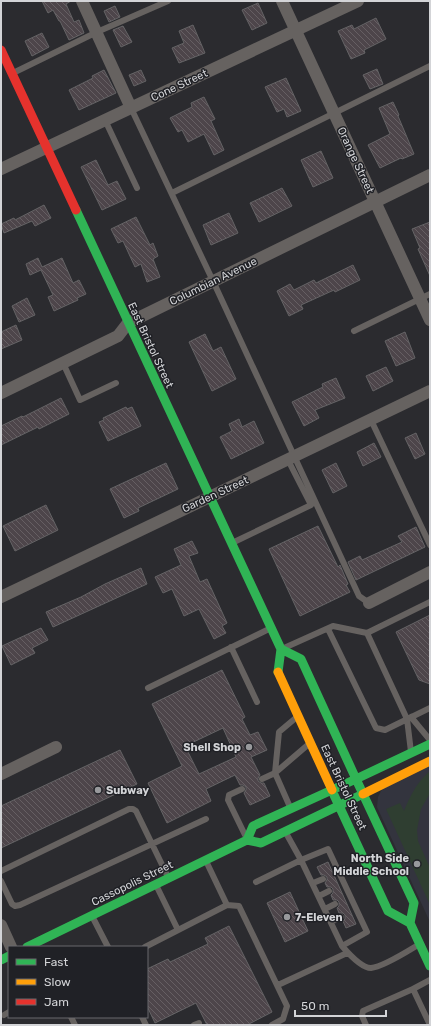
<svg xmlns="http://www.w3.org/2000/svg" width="431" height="1026" font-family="Rubik,sans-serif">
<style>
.built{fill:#33343e}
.pitch{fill:#2f3e31}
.building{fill:url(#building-back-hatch);stroke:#646365;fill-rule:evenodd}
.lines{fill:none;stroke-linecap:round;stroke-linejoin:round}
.lane{stroke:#666260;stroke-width:6}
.street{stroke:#666260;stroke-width:12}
.fast{stroke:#30b455;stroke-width:9}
.slow{stroke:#ff9f0a;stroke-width:9}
.jam{stroke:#e5322d;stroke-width:9}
.poi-dot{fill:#98999c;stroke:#202126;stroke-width:1.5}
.labels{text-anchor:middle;stroke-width:3;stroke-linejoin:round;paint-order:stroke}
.street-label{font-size:11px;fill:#d3d4d7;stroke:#202126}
.poi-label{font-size:11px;font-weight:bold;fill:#d3d4d7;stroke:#202126;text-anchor:end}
</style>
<defs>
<pattern id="building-back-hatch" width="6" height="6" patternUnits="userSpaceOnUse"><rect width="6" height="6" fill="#4d454a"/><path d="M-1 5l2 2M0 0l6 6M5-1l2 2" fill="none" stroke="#665f63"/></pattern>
</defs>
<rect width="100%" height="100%" fill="#2b2b2f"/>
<!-- built -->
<path class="built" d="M430,765V922L377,807L378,797L383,787Z"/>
<!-- pitch -->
<path class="pitch" d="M430,771V793L421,809L417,830L418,841L430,868V905L386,809L400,803L404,811C410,796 417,782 430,771Z"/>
<!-- building -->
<path class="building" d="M42,1H71L66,4L74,22L79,20L84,33L69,40L60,21H59L53,10L48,13Z
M258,3L267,23L252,30L242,10Z
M115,6L120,17L109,22L104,11Z
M376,18L386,39L364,50L365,53L351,59L338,31L352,25L354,29Z
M193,25L205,53L179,63L172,48L184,43L179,31Z
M123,26L132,42L121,47L113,30Z
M42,33L49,47L32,56L25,41Z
M377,69L383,84L370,89L363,75Z
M104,70L116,93L79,110L69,90L93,78L92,76Z
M141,70L146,81L134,86L129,75Z
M286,78L301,111L287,117L284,109L277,112L265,87Z
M204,97L215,119L211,121L224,150L214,155L204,134L188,142L182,130L178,132L170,118L192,107L191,103Z
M393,102L399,115L398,116L414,154L402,159L401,158L380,168L368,145L390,134L379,108Z
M321,151L333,178L313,187L301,160Z
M96,160L108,185L117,181L126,199L102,210L81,167Z
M282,188L292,206L259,222L250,203Z
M44,205L51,218L35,226L32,221L4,233L1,224L14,218L15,220Z
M229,213L238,233L211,245L203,225Z
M136,217L150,245L153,243L158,256L153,259L160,277L147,282L141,264L135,267L123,241L118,243L111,229Z
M430,222V276L418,249L420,248L412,229Z
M38,258L42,267L62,258L73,283L79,280L86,294L77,298L78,300L54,311L48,297L53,295L41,270L30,275L26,264Z
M353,265L360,280L335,292L334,290L301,305L303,309L289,316L277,291L290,284L294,290L314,280L316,283Z
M27,298L35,315L19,322L12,306Z
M16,325L22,340L1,349V332Z
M405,332L415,358L396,366L385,341Z
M205,334L213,351L221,347L236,379L212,391L189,342Z
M386,367L393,381L373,391L366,376Z
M336,378L345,398L315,410L319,418L304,426L292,402L323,387L322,384Z
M61,398L69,414L39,429L38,427L1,445V426L22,416L23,417Z
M126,407L127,409L132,407L141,426L108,441L99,422L104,420L103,418Z
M239,419L242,427L254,421L264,443L231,459L220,437L232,431L229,424Z
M416,433L425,454L415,459L405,438Z
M374,443L381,457L363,466L357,452Z
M166,463L178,489L138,508L139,511L124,518L110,489Z
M336,463L347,486L333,493L322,470Z
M46,505L58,530L15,551L3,526Z
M318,526L338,567L340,565L348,584L346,585L350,592L300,616L269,549Z
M416,527L425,547L356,580L348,562L360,556L362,560L402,542L398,536Z
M192,541L198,553L189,556L200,582L207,579L227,623L222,626L226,633L214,639L199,609L184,616L172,589L163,593L155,577L181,565L174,549Z
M141,568L147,584L53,627L46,612L81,597L105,584Z
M430,615V684L419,680L396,632Z
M41,628L48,640L32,648L35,653L11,665L2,646Z
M222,670L245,717L242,719L250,735L258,732L267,750L251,757L260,775L258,778V781L261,783H264L270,796L250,805L244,793L246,790V787L243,785H240L235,775L206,789L211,801L167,823L148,783L182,766L152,704ZM223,728L236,757L199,774L185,746Z
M120,750L137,784L1,848V806Z
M328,862L356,924L346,928L343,921L345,919V915L343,913H339L337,908L339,906V902L337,900H333L331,895L333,893V889L331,887H327L325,883L327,880V877L324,875H321L317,867Z
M290,892L308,931L285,942L267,903Z
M229,926L272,1012L247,1025H207L196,1003L155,1023L147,1006V969L168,959L170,962L208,944L205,938Z"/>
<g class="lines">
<!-- lane -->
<path class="lane" d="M13,73L97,32L168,1
M131,108L213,281L359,596L369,603
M105,120L137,188
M172,193L430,66
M354,331L430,294
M63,363L80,400L116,383
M371,420L430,545
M232,543L311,505L288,460
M328,629L376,728L385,730L430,708
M367,633L407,719L411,752
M231,647L257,702
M284,648L333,626L367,633L430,602
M148,688L271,628
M411,717L430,740
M262,779L275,773L310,743
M242,789L229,795L228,800L245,835
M290,807L275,773L279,732L298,716
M286,833L301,860L328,849L367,932L342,946
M206,861L227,905
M1,871L129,809H133L136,811L168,877
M1,881L12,904L15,906L20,905L206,819
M256,882L301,860L342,946C348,953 361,968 371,968C383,967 408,951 418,945
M313,883L323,879
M157,887L178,930
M319,896L329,891
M325,909L335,904
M92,916L108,947
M331,922L341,917
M145,947L227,905L239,906L287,1006L283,1019L272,1025
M278,985L347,953
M413,989L430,980
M4,1015L9,1012
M71,1017L75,1025
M142,1017L146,1025
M194,1025L199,1023
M366,1025L362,1016L363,1011L413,989L430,1025"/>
<!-- street -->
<path class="street" d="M82,1L131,108
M282,1L430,320
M1,169L358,1
M1,393L118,336L128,323L430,175
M1,597C144,528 287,461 430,391
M369,603L430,572
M1,774L56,747
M1,925L11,947"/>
<!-- fast -->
<path class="fast" d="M76,210L281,649L278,672
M281,649L301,659L356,779L430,744
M334,795L388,911L410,923L430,966
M247,840L253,826L356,779L414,903L410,923
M27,947L247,840L261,843L363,794
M1,960L9,956"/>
<!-- slow -->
<path class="slow" d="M278,672L332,790
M363,794L430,761"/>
<!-- jam -->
<path class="jam" d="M1,50L76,210"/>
</g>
<!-- markers -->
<g class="poi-dot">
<circle cx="249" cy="747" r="4"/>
<circle cx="98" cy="790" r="4"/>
<circle cx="417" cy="864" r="4"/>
<circle cx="287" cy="917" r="4"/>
</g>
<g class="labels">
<!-- street labels -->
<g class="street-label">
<text transform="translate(179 85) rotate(-25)" y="4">Cone Street</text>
<text transform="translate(356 160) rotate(65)" y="4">Orange Street</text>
<text transform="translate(213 281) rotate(-26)" y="4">Columbian Avenue</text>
<text transform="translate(151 345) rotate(65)" y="4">East Bristol Street</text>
<text transform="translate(215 494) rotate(-25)" y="4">Garden Street</text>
<text transform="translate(344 787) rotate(65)" y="4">East Bristol Street</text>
<text transform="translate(132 883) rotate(-26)" y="4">Cassopolis Street</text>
</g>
<!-- poi labels -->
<g class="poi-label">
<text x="241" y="751">Shell Shop</text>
<text x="106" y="794" text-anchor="start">Subway</text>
<text x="409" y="862">North Side<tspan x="409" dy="13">Middle School</tspan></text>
<text x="295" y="921" text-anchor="start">7-Eleven</text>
</g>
</g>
<!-- border -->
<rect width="431" height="1026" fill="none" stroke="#d3d4d7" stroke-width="4"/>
<!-- legend -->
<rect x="8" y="946" width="140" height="72" fill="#202126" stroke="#68696d"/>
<rect x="16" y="959" width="20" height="6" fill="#30b455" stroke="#68696d"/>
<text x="44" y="966" font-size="12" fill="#d3d4d7">Fast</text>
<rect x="16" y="979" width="20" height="6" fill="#ff9f0a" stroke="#68696d"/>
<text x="44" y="986" font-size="12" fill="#d3d4d7">Slow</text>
<rect x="16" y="999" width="20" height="6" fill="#e5322d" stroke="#68696d"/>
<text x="44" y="1006" font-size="12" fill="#d3d4d7">Jam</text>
<!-- scale -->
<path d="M295 1010v6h91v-6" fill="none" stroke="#d3d4d7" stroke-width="2"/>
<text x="301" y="1010" font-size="12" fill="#d3d4d7" stroke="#202126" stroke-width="3" paint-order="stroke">50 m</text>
</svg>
